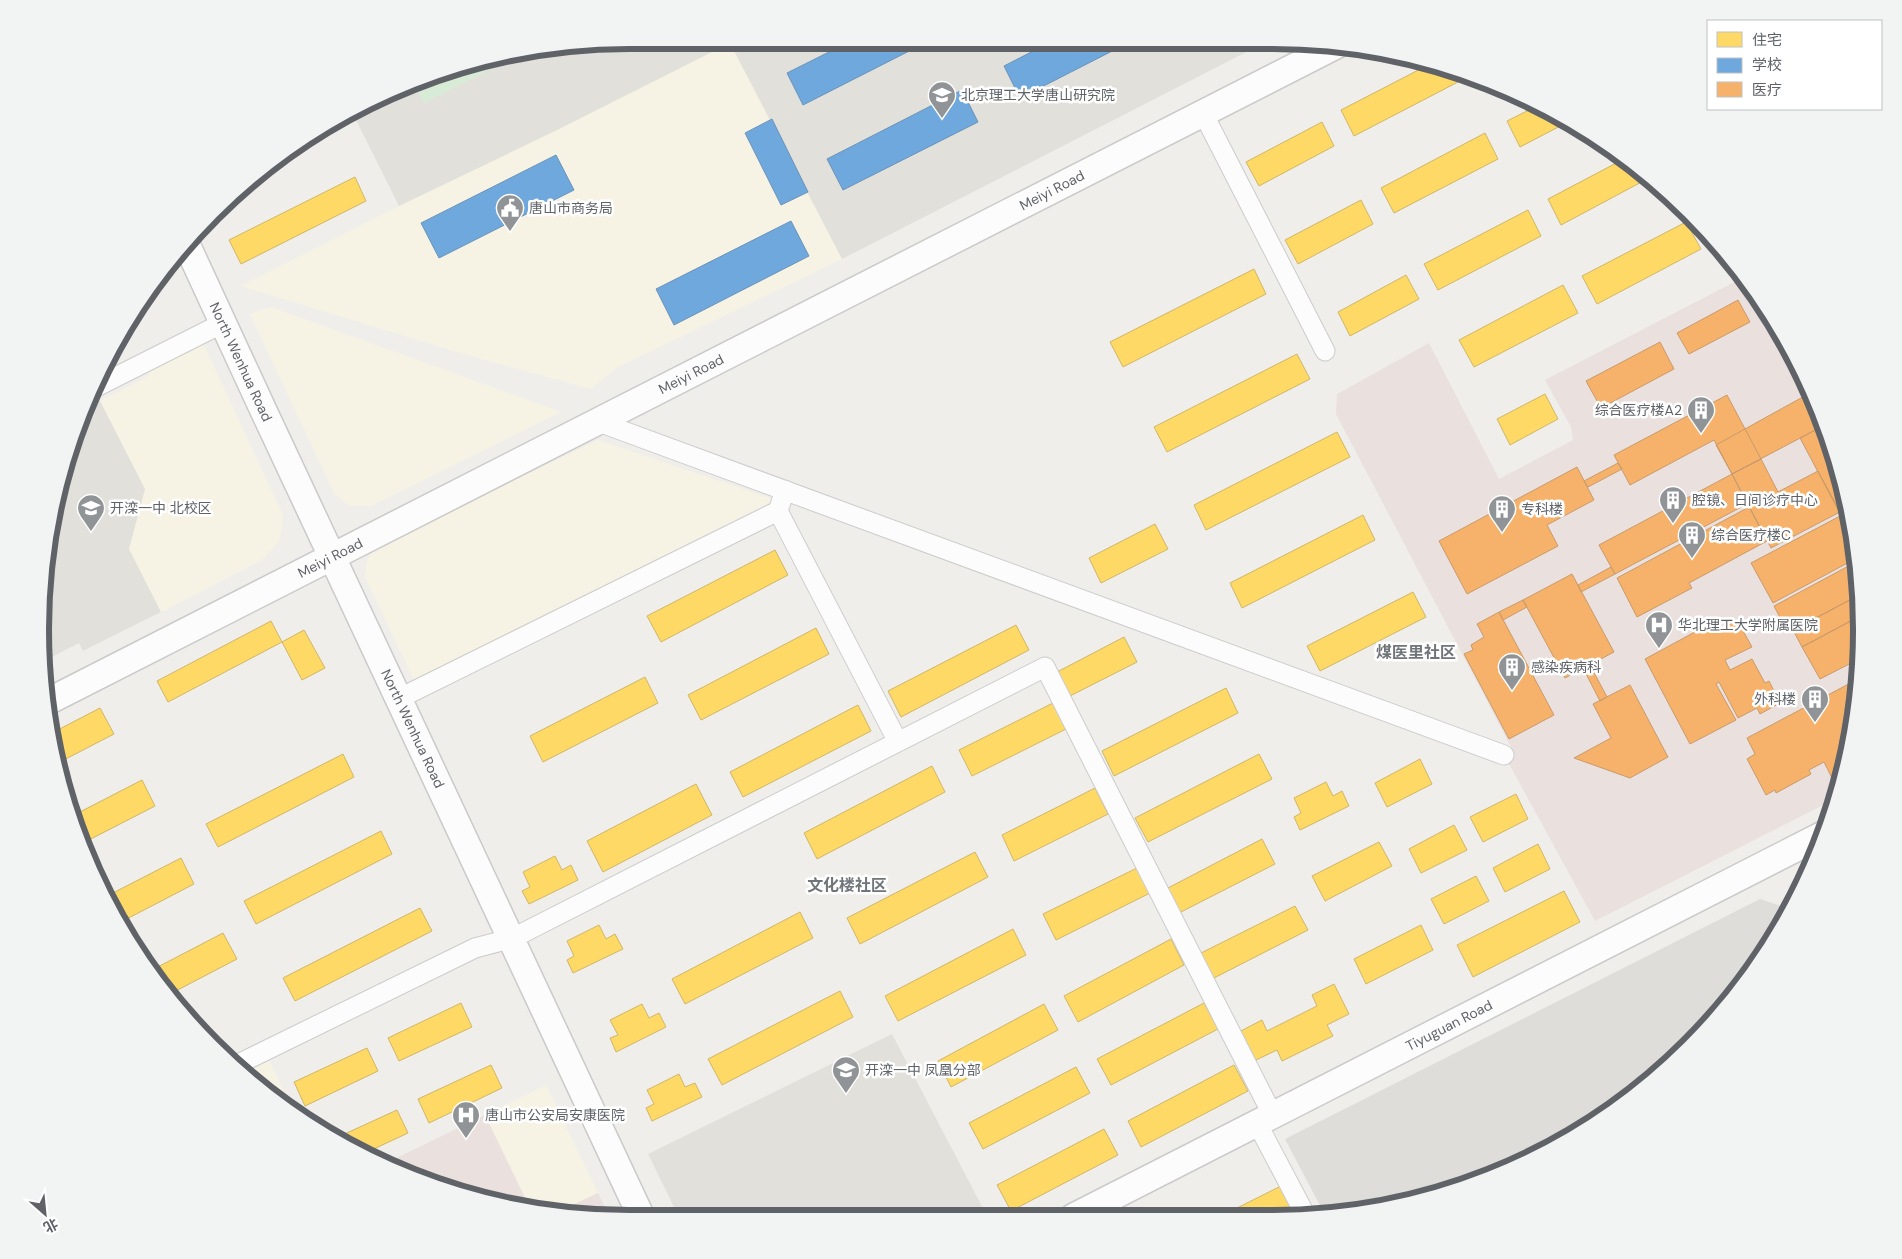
<svg xmlns="http://www.w3.org/2000/svg" width="1902" height="1259" font-family="'DM Sans','Noto Sans SC',sans-serif">
<style>
.commercial{fill:#f7f3e4}
.industrial{fill:#dfddda}
.education{fill:#e2e0da}
.medical{fill:#eae0de}
.green{fill:#d8ebd6}
.homes{fill:#ffd966;stroke:#cfb667}
.schools{fill:#6fa8dc;stroke:#6a93b9}
.health{fill:#f6b26b;stroke:#c99a6a}
.lines{fill:none;stroke-linecap:round;stroke-linejoin:round}
.street-casing{stroke:#cbcccc;stroke-width:21}
.secondary-casing{stroke:#cacacb;stroke-width:29}
.street{stroke:#fdfcfc;stroke-width:19}
.secondary{stroke:#fdfcfc;stroke-width:26}
.labels{text-anchor:middle;stroke-width:5;stroke-linejoin:round;paint-order:stroke}
.poi-label{font-size:14px;fill:#5f6368;stroke:#fff;text-anchor:start}
.street-label{font-size:14px;fill:#5f6368;stroke:#fff}
.quarter-label{font-size:16px;font-weight:bold;fill:#70757a;stroke:#fff}
.rim{fill:none;stroke:#5f6368;stroke-width:6}
</style>
<rect width="100%" height="100%" fill="#efeeea"/>
<!-- commercial -->
<path class="commercial" d="M726,45H731L842,259L616,368L591,389L467,355L241,286L399,206L555,131Z
M271,307L561,412L371,506H350L335,495L250,314Z
M202,341L283,515L280,540L262,560L161,612L129,549L145,489L100,401L149,376L150,367Z
M598,440L775,500L414,680L365,577L367,560L376,546Z
M269,1060L291,1106L242,1074Z
M546,1085L598,1193L554,1214L531,1210L485,1115Z"/>
<!-- industrial -->
<path class="industrial" d="M1760,899L1790,909L1783,925L1716,1018L1631,1097L1533,1158L1425,1199L1325,1215L1285,1139Z"/>
<!-- education -->
<path class="education" d="M552,45H726L555,131L399,206L353,114L440,71Z
M731,45H1260L842,259Z
M100,401L145,489L129,549L161,612L83,651L79,643L44,661L41,591L51,514L83,410Z
M892,1034L987,1216L678,1215L648,1154Z"/>
<!-- medical -->
<path class="medical" d="M1744,277L1801,369L1842,477L1861,591L1857,707L1835,799L1595,921L1508,762L1511,747L1336,414L1337,394L1429,343L1499,479L1573,440L1571,427L1545,380Z
M485,1115L531,1210L477,1199L384,1164Z
M598,1193L608,1214H554Z"/>
<!-- green -->
<path class="green" d="M530,50L424,103L414,84L440,71Z"/>
<!-- homes -->
<path class="homes" d="M1432,63L1452,70L1458,82L1354,136L1341,110Z
M1539,105L1566,123L1520,147L1507,121Z
M1322,122L1334,146L1259,186L1246,162Z
M1485,133L1498,159L1394,213L1381,188Z
M1622,160L1649,178L1561,225L1548,199Z
M355,177L366,201L241,264L229,240Z
M1361,200L1373,224L1298,264L1285,240Z
M1528,210L1541,236L1438,290L1424,264Z
M1686,222L1701,249L1597,304L1582,276Z
M1254,269L1266,294L1123,367L1110,342Z
M1406,275L1419,299L1350,336L1338,312Z
M1563,285L1578,313L1474,367L1459,340Z
M1297,354L1310,379L1167,452L1154,427Z
M1545,394L1558,419L1510,445L1497,419Z
M1337,432L1350,457L1206,530L1194,505Z
M1363,515L1375,540L1242,608L1230,583Z
M1155,524L1168,549L1101,583L1089,558Z
M775,550L788,575L661,642L647,616Z
M1413,592L1426,617L1320,671L1307,646Z
M271,621L282,642L168,702L157,681Z
M1016,625L1029,650L901,717L888,691Z
M816,628L829,654L701,720L688,695Z
M304,630L325,668L302,680L282,642Z
M1124,637L1137,662L1070,696L1057,672Z
M645,677L658,703L543,762L530,736Z
M1226,688L1238,713L1114,776L1102,751Z
M1053,703L1066,729L972,776L959,750Z
M858,705L871,731L743,797L730,772Z
M100,708L114,734L56,764L50,734Z
M343,754L354,777L218,847L206,824Z
M1259,754L1272,779L1148,842L1135,818Z
M1420,759L1432,784L1387,807L1375,783Z
M932,766L945,792L817,859L804,833Z
M142,780L155,806L85,842L74,815Z
M1326,782L1333,796L1342,791L1349,806L1300,830L1294,817L1301,813L1294,798Z
M696,784L712,815L603,872L587,841Z
M1095,788L1108,814L1014,861L1002,835Z
M1516,794L1528,819L1483,842L1470,817Z
M1454,825L1467,850L1421,873L1409,849Z
M381,831L392,854L256,924L244,901Z
M1262,839L1275,864L1179,913L1166,889Z
M1379,842L1392,866L1325,901L1312,876Z
M1538,844L1550,869L1505,892L1493,868Z
M975,852L988,877L860,944L847,918Z
M555,856L562,870L571,865L578,880L529,904L522,891L530,887L523,872Z
M181,858L194,884L119,923L107,896Z
M1137,868L1150,893L1056,940L1043,914Z
M1476,876L1489,901L1444,924L1431,899Z
M1564,891L1580,922L1473,977L1457,945Z
M1295,906L1308,930L1212,979L1199,954Z
M420,908L432,931L295,1001L283,978Z
M800,912L813,938L685,1004L672,979Z
M599,925L606,939L615,934L623,949L573,973L567,960L574,956L567,941Z
M1421,925L1433,950L1366,984L1354,959Z
M1013,929L1026,955L898,1021L885,996Z
M223,933L237,959L168,995L150,971Z
M1171,939L1184,965L1078,1022L1064,996Z
M1334,984L1349,1014L1327,1025L1333,1036L1282,1061L1277,1050L1254,1061L1239,1032L1262,1020L1267,1031L1317,1006L1312,995Z
M840,991L853,1017L722,1085L708,1059Z
M461,1003L472,1027L399,1061L388,1038Z
M1204,1003L1218,1029L1111,1085L1097,1059Z
M642,1004L649,1018L659,1013L666,1027L616,1052L610,1038L618,1035L610,1020Z
M1044,1004L1058,1030L951,1087L938,1061Z
M367,1048L378,1071L305,1106L294,1082Z
M491,1065L502,1088L429,1123L418,1099Z
M1234,1065L1248,1091L1141,1147L1128,1121Z
M1076,1067L1090,1093L983,1149L969,1123Z
M679,1074L685,1087L695,1083L702,1097L652,1121L646,1108L654,1104L647,1090Z
M397,1110L408,1133L363,1154L338,1137Z
M1104,1129L1118,1155L1011,1211L997,1185Z
M1281,1186L1297,1218L1219,1217Z"/>
<!-- schools -->
<path class="schools" d="M843,45H921L803,105L787,73Z
M1045,45H1124L1020,98L1004,66Z
M962,90L978,122L843,190L827,159Z
M772,119L808,192L781,205L745,133Z
M556,155L574,190L439,258L421,223Z
M791,221L809,256L674,325L656,289Z"/>
<!-- health -->
<path class="health" d="M1752,289L1776,329L1771,332L1749,291Z
M1738,300L1750,322L1689,354L1677,333Z
M1660,342L1674,369L1601,408L1586,381Z
M1810,393L1823,426L1732,474L1716,445Z
M1727,395L1761,459L1732,474L1714,440L1630,485L1614,455Z
M1823,426L1842,477L1851,534L1800,438Z
M1761,459L1778,492L1818,471L1840,512L1771,548L1732,474Z
M1618,463L1622,469L1588,487L1584,481Z
M1577,467L1594,500L1547,525L1558,546L1467,594L1439,541Z
M1732,474L1747,504L1615,574L1599,545Z
M1749,507L1767,541L1689,583L1692,588L1637,617L1617,578Z
M1842,515L1844,521L1849,519L1855,559L1773,603L1751,563Z
M1856,562L1861,594L1788,633L1774,606Z
M1611,567L1615,574L1581,592L1578,585Z
M1572,574L1614,652L1565,678L1523,600Z
M1861,594L1860,616L1802,647L1793,630Z
M1523,600L1527,607L1503,620L1499,612Z
M1499,612L1554,715L1509,739L1464,654L1473,650L1471,645L1484,637L1477,624Z
M1860,616L1859,659L1820,679L1802,647Z
M1717,620L1722,629L1737,620L1752,647L1725,660L1730,670L1752,659L1765,683L1769,681L1780,703L1760,714L1757,708L1738,718L1719,682L1716,684L1736,720L1690,744L1645,659Z
M1590,665L1607,697L1600,701L1583,668Z
M1858,679L1857,707L1841,773L1832,778L1824,762L1809,770L1811,774L1776,793L1775,790L1766,795L1747,759L1755,754L1747,738Z
M1630,685L1668,757L1630,778L1574,758L1611,738L1593,704Z"/>
<g class="lines">
<!-- street casing -->
<g class="street-casing">
<path id="street" d="M1203,113L1325,351
M94,388L223,323
M596,421L1504,755
M778,511L898,742
M398,699L778,511L785,490
M234,1066L475,948L513,938L1045,667L1272,1114
M1257,1123L1307,1218"/>
</g>
<!-- secondary casing -->
<g class="secondary-casing">
<g id="secondary">
<path id="s1" d="M186,243C335,568 491,890 640,1214"/>
<path id="s2" d="M45,703L1337,45"/>
<path id="s3" d="M1073,1217L1824,834"/>
</g>
</g>
<!-- street -->
<use href="#street" class="street"/>
<!-- secondary -->
<use href="#secondary" class="secondary"/>
</g>
<!-- icons -->
<defs>
<g id="university-pin" transform="scale(1.4375)"><path d="M0 17L-7.5 6A9.5 9.5 0 1 1 7.5 6Z" fill="#919496" stroke="#fff"/><path d="M0-5L7-2L0 1L-7-2ZM-4 1L0 2.5L4 1V4Q0 6-4 4Z" fill="#fff"/></g>
<g id="civic-pin" transform="scale(1.4375)"><path d="M0 17L-7.5 6A9.5 9.5 0 1 1 7.5 6Z" fill="#919496" stroke="#fff"/><path d="M-.6-6.5H3V-4.5H.6V-3L4-1V1h2V6H-6V1h2V-1L-.6-3ZM-1.2 2.5V6h2.4V2.5Z" fill="#fff"/></g>
<g id="building-pin" transform="scale(1.4375)"><path d="M0 17L-7.5 6A9.5 9.5 0 1 1 7.5 6Z" fill="#919496" stroke="#fff"/><path d="M-4-6H4V6H1V3H-1V6H-4ZM-2.5-4.3h1.7v1.8h-1.7ZM.8-4.3h1.7v1.8H.8ZM-2.5-1h1.7V.8h-1.7ZM.8-1h1.7V.8H.8Z" fill="#fff"/></g>
<g id="school-pin" transform="scale(1.4375)"><path d="M0 17L-7.5 6A9.5 9.5 0 1 1 7.5 6Z" fill="#919496" stroke="#fff"/><path d="M0-5L7-2L0 1L-7-2ZM-4 1L0 2.5L4 1V4Q0 6-4 4Z" fill="#fff"/></g>
<g id="hospital-pin" transform="scale(1.4375)"><path d="M0 17L-7.5 6A9.5 9.5 0 1 1 7.5 6Z" fill="#919496" stroke="#fff"/><path d="M-5-5h3v3.5h4V-5h3V5h-3V1.5h-4V5h-3Z" fill="#fff"/></g>
</defs>
<g fill-rule="evenodd">
<use href="#university-pin" x="942" y="95"/>
<use href="#civic-pin" x="510" y="208"/>
<use href="#building-pin" x="1701" y="410"/>
<use href="#building-pin" x="1673" y="500"/>
<use href="#school-pin" x="91" y="508"/>
<use href="#building-pin" x="1502" y="509"/>
<use href="#building-pin" x="1692" y="535"/>
<use href="#hospital-pin" x="1659" y="625"/>
<use href="#building-pin" x="1512" y="667"/>
<use href="#building-pin" x="1815" y="699"/>
<use href="#school-pin" x="846" y="1070"/>
<use href="#hospital-pin" x="466" y="1115"/>
</g>
<g class="labels">
<!-- poi labels -->
<g class="poi-label">
<text x="961" y="100">北京理工大学唐山研究院</text>
<text x="529" y="213">唐山市商务局</text>
<text x="1682" y="415" text-anchor="end">综合医疗楼A2</text>
<text x="1692" y="505">腔镜、日间诊疗中心</text>
<text x="110" y="513">开滦一中 北校区</text>
<text x="1521" y="514">专科楼</text>
<text x="1711" y="540">综合医疗楼C</text>
<text x="1678" y="630">华北理工大学附属医院</text>
<text x="1531" y="672">感染疾病科</text>
<text x="1796" y="704" text-anchor="end">外科楼</text>
<text x="865" y="1075">开滦一中 凤凰分部</text>
<text x="485" y="1120">唐山市公安局安康医院</text>
</g>
<!-- street labels -->
<g class="street-label">
<text dy="5" stroke="none"><textPath href="#s2" startOffset="1130">Meiyi Road</textPath></text>
<text dy="5" stroke="none"><textPath href="#s1" startOffset="131">North Wenhua Road</textPath></text>
<text dy="5" stroke="none"><textPath href="#s2" startOffset="725">Meiyi Road</textPath></text>
<text dy="5" stroke="none"><textPath href="#s2" startOffset="320">Meiyi Road</textPath></text>
<text dy="5" stroke="none"><textPath href="#s1" startOffset="536">North Wenhua Road</textPath></text>
<text dy="5" stroke="none"><textPath href="#s3" startOffset="422">Tiyuguan Road</textPath></text>
</g>
<!-- quarter labels -->
<g class="quarter-label">
<text x="1416" y="658">煤医里社区</text>
<text x="847" y="891">文化楼社区</text>
</g>
</g>
<!-- crop -->
<path d="M0 0H1902V1259H0ZM629 49H1273A580 580 0 0 1 1853 629V630A580 580 0 0 1 1273 1210H629A580 580 0 0 1 49 630V629A580 580 0 0 1 629 49Z" fill="#f2f3f3" fill-rule="evenodd"/>
<path class="rim" d="M629 49H1273A580 580 0 0 1 1853 629V630A580 580 0 0 1 1273 1210H629A580 580 0 0 1 49 630V629A580 580 0 0 1 629 49Z"/>
<!-- legend -->
<rect x="1707" y="20" width="175" height="90" fill="#ffffff" stroke="#bfc1c3"/>
<rect x="1717" y="32" width="25" height="15" fill="#ffd966" stroke="#bfc1c3"/>
<text x="1752" y="45" font-size="15" fill="#5f6368">住宅</text>
<rect x="1717" y="58" width="25" height="15" fill="#6fa8dc" stroke="#bfc1c3"/>
<text x="1752" y="70" font-size="15" fill="#5f6368">学校</text>
<rect x="1717" y="82" width="25" height="15" fill="#f6b26b" stroke="#bfc1c3"/>
<text x="1752" y="95" font-size="15" fill="#5f6368">医疗</text>
<!-- north arrow -->
<g transform="translate(45 1214) rotate(153)" stroke="#ffffff" stroke-width="4" paint-order="stroke">
<path d="M0-4L9 19L0 12L-9 19Z" fill="#5f6368"/>
<text y="-8" font-size="14" font-weight="bold" text-anchor="middle" fill="#5f6368">北</text>
</g>
</svg>
